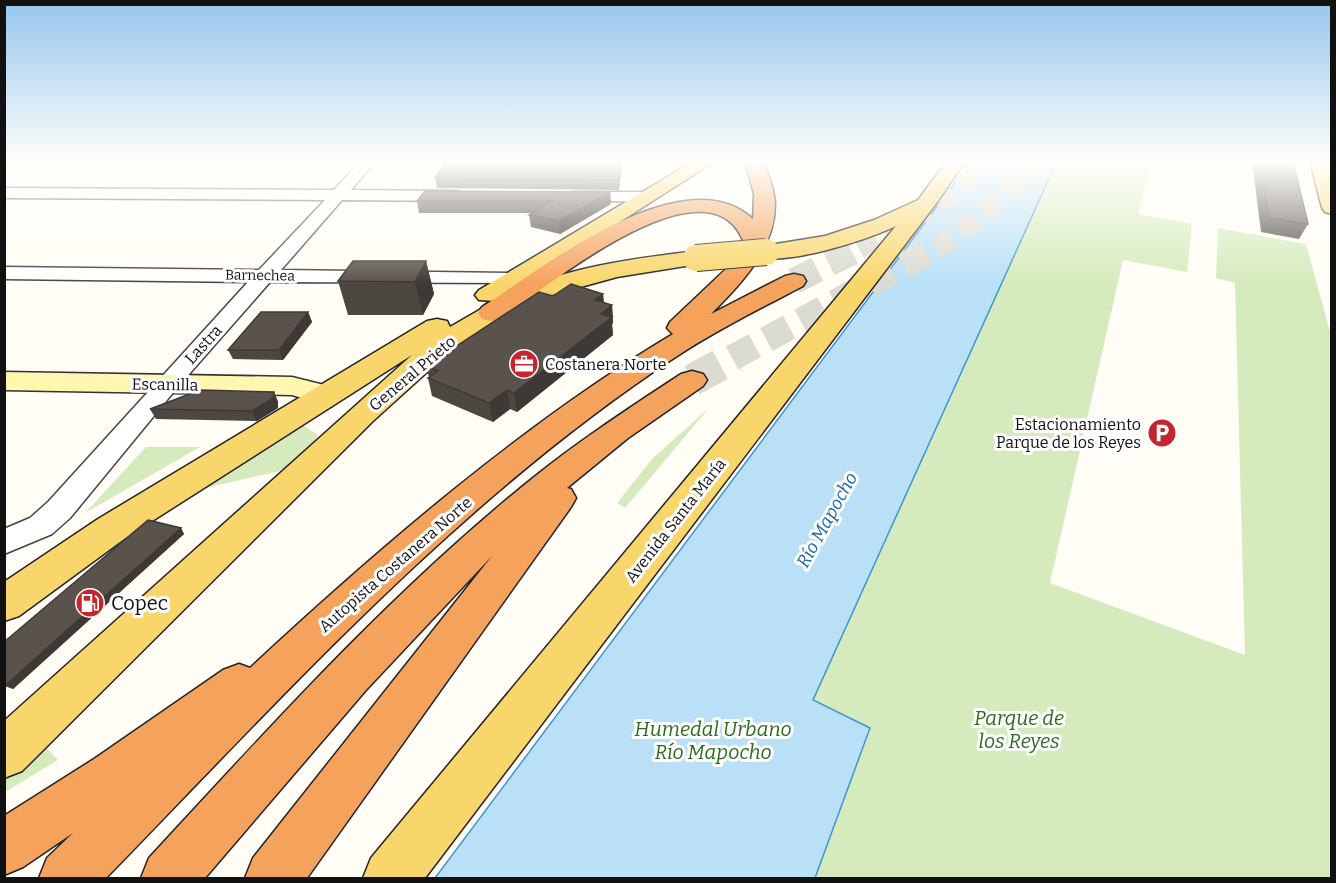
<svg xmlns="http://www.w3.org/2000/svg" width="1336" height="883" font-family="Bitter,serif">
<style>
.green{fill:#d5ebbd}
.water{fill:#b9e0f7;stroke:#3f96cf;stroke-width:1.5}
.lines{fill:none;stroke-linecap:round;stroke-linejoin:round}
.highway-tunnel-far2{stroke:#dbdad3;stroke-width:20;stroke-dasharray:20 10;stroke-linecap:butt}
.highway-tunnel-far1{stroke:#dbdad3;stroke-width:26;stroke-dasharray:26 13;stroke-linecap:butt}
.highway-tunnel{stroke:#dbdad3;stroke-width:32;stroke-dasharray:32 16;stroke-linecap:butt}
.street-casing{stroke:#444;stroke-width:3}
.secondary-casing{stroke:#333;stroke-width:3}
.primary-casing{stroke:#222;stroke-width:3}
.highway-casing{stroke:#222;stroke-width:3}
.street{fill:#fff;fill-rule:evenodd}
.secondary{fill:#fff6b0;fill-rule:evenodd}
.primary{fill:#f9d66b;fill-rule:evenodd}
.highway{fill:#f5a25d;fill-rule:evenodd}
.primary-bridge-casing{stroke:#222;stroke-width:28;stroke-linecap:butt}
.primary-bridge{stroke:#f9d66b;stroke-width:26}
.wall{fill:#4d4742}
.shaded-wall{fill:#3f3936}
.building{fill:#5a524d;stroke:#3f3936;stroke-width:1.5}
.labels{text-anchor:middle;stroke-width:6;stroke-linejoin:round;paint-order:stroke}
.far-street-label{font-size:14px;fill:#111;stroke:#fff}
.street-label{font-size:16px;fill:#111;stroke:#fff}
.poi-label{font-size:16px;fill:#111;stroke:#fff;text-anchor:start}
.water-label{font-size:18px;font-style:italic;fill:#1768a6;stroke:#fff}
.near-poi-label{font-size:20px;fill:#111;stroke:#fff;text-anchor:start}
.near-park-label{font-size:20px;font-style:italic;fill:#2f6b1f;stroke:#fff}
</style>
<rect width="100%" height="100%" fill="#fffdf5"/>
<!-- green -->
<path class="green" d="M973,161H1152L1138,214L1192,224L1187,272L1123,260L1050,583L1245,655L1235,283L1216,278L1218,228L1306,244L1332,339L1331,878H815L869,727L438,878Z
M709,408L625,508L617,503L652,459Z
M302,425L317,434V438L289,466L280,471L209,487L187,498L128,538L117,540Z
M146,447H200L85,513Z
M41,742L58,760L5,792V778Z"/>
<!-- water -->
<path class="water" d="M971,161H1057L813,700L870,728L815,878H435Z"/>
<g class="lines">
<!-- highway-tunnel-far2 -->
<path class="highway-tunnel-far2" d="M859,249L950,196L988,161
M936,249C973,225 1004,198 1029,161"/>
<!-- highway-tunnel-far1 -->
<path class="highway-tunnel-far1" d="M794,281L862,247
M732,358L938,247"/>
<!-- highway-tunnel -->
<path class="highway-tunnel" d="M692,380L735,357"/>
<!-- street casing -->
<g class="street-casing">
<path id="street" d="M4,161H13L4,166Z
M361,161H376L351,190L457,191L465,196L457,201L342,200L281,270L515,273L522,275L525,279L522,283L270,282L176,389L70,518L52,534L4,554V529L30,518L48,502L248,282L4,279V267L259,270L325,200L4,198V188L334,190Z
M573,192H647L655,197L647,202L567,200L565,197L567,194Z"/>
</g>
<!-- secondary casing -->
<g class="secondary-casing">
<path id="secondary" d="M4,372L292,377L324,385L336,399L332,406L321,408L310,406L302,398L292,395L4,390Z"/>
</g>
<!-- primary casing -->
<g class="primary-casing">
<path id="primary" d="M694,161H715L501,298C561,268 630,259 696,251L704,253L708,258L704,263L617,277L548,296L500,319L446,355L373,421L22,771L4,778V721L412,355L124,539L19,616L4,621V582L98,519L427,321L437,319L447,321L450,327L495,301L479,300L475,295L479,290Z
M947,161H965L938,201L425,878H363L371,858L896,226C867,240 789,265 758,257L755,252L758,247L825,236L874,220L918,200Z
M1310,161H1328L1332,172V214L1325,212L1322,208Z"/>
</g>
<!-- highway casing -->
<g class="highway-casing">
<path id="highway" d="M745,161H763C768,175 775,190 775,205C775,249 740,285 711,314L785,276L794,274L803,276L806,281L803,286C759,309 715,331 674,358C459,500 284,695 106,878H39L47,858L73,833L23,867L4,875V816L94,759L223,670L239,664L250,668C377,550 524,423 673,334L667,328L670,322L726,269L744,243C710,151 544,289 500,319L491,321L482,319L478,313L482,307C541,269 684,155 753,219L754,194Z
M692,371L703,374L707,380L703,386L628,438L567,488L571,489L576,498L571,507L307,878H245L253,858L492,556L366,690L205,878H141L149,858C271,726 392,591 533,478C580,440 631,407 681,374Z"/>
</g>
<!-- street -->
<use href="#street" class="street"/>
<!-- secondary -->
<use href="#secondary" class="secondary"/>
<!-- primary -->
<use href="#primary" class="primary"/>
<!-- highway -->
<use href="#highway" class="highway"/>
<!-- primary-bridge casing -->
<g class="primary-bridge-casing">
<path id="primary-bridge" d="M696,258L766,252"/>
</g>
<!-- primary-bridge -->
<use href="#primary-bridge" class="primary-bridge"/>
</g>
<!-- wall -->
<path class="wall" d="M622,161L619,190L437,188L435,178Z
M1252,161H1294L1293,162L1308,224L1299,239L1261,232Z
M610,192L611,204L560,234L531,227L529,215L532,213H419L417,201Z
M426,261L434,294L423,315H348L338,281Z
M603,294L604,303L612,305L613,323L612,324L613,335L517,412L510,409L493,422L432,396L428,378L429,377L426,366L553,296Z
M308,312L312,322L283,360L233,359L228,350Z
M274,392L278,402V408L257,421L156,419L150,409Z
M181,528L184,534L13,689L4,686V642Z"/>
<!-- shaded-wall -->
<path class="shaded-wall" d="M621,161H622L619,190V180Z
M610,192L611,204L560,234L559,221Z
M426,261L434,294L423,315L415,282Z
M603,294L604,311L612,305L613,323L612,324L613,335L517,412L514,393L595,300Z
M308,312L312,322L283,360L279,350Z
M507,390L510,409L493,422L489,403Z
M274,392L278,402V408L257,421L252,411Z
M181,528L184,534L13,689L7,684Z"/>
<!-- building -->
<path class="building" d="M447,161H621L619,180L435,178Z
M1260,161H1293L1308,224L1269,218Z
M425,191L610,192L559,221L529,215L553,201H417Z
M353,261H426L415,282L338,281Z
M571,284L603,294L595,300L612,305L601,314L612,317L514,393L507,390L489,403L428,378L438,371L426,366L539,292L553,296Z
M261,312H308L279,350H228Z
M200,390L274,392L273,398L252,411L150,409Z
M148,520L181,528L7,684L4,683V642Z"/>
<!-- sky -->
<linearGradient id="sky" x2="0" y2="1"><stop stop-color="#95c6ee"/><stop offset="0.57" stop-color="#fffefa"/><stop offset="1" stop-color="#fffefa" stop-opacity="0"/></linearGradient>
<rect width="1336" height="284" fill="url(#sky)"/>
<!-- icons -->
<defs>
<g id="office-disc" transform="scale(1.5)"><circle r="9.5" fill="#c4262e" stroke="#fff"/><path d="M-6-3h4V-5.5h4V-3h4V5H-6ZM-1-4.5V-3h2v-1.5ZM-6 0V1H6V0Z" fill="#fff"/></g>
<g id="parking-disc" transform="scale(1.5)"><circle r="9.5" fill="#c4262e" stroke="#fff"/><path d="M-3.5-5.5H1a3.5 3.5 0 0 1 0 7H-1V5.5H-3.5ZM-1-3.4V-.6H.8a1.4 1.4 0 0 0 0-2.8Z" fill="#fff"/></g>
<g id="fuel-disc" transform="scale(1.5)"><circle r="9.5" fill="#c4262e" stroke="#fff"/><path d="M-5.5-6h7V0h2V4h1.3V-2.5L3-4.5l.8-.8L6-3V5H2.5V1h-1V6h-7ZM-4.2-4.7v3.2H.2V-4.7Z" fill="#fff"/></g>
</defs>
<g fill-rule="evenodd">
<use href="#office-disc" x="524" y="364"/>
<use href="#parking-disc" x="1162" y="433"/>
<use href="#fuel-disc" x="90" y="603"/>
</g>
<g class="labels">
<!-- far-street labels -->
<g class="far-street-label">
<text transform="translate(260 275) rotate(1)" y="5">Barnechea</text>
</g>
<!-- street labels -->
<g class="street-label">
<text transform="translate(203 344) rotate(-48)" y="6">Lastra</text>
<text transform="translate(412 373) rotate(-40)" y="6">General Prieto</text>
<text transform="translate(165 384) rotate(1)" y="6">Escanilla</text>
<text transform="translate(675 520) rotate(-52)" y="6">Avenida Santa María</text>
<text transform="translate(395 564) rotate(-41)" y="6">Autopista Costanera Norte</text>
</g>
<!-- poi labels -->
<g class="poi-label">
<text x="545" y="370">Costanera Norte</text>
<text x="1141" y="430" text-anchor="end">Estacionamiento<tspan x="1141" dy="18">Parque de los Reyes</tspan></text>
</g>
<!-- water labels -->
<g class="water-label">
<text transform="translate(827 520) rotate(-61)" y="6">Río Mapocho</text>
</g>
<!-- near-poi labels -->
<g class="near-poi-label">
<text x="111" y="610">Copec</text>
</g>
<!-- near-park labels -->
<g class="near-park-label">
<text x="1019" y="725">Parque de<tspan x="1019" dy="23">los Reyes</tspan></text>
<text x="713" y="736">Humedal Urbano<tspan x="713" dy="23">Río Mapocho</tspan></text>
</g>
</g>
<!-- border -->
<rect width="1336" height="883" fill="none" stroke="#111111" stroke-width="12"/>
</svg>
